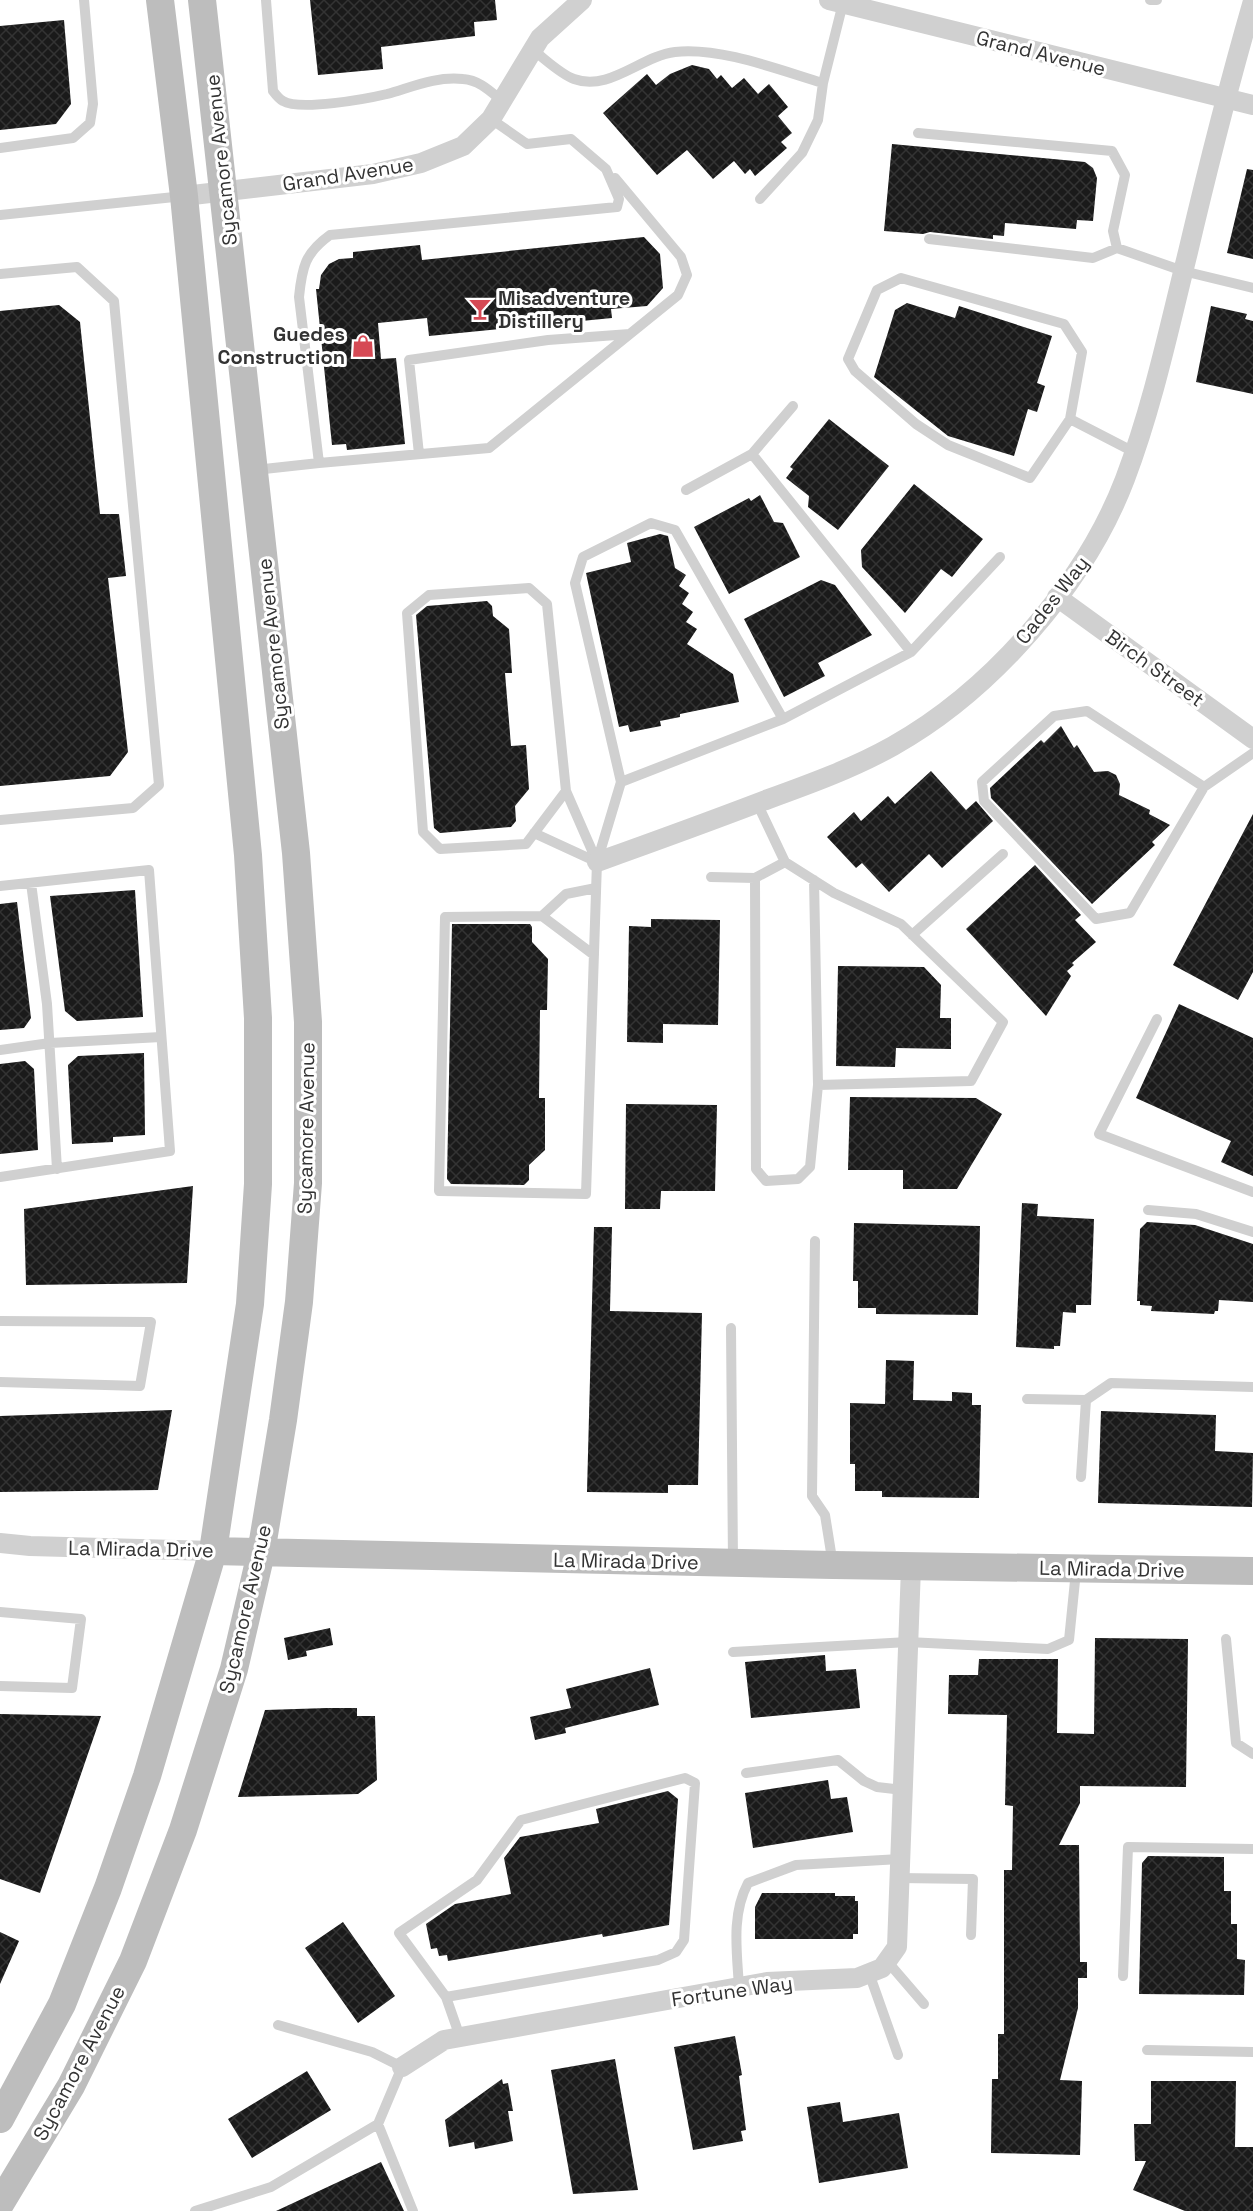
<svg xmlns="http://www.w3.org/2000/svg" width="1253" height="2211" font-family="'Space Grotesk',sans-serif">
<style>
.building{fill:url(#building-cross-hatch)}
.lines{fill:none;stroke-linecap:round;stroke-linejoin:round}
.lane{stroke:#d0d0d0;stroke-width:10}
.street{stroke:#d0d0d0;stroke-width:20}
.secondary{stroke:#bdbdbd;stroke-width:28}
.labels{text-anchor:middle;stroke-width:6;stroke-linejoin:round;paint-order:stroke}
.street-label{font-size:20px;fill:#333;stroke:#fff}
.poi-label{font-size:20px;font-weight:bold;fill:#333;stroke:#fff;text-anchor:start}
</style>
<defs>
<pattern id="building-cross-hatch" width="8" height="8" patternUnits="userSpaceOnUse" patternTransform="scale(1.5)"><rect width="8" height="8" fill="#1a1a1a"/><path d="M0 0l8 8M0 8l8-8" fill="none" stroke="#333"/></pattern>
</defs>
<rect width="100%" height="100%" fill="#fff"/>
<!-- building -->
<path class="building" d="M310,0H495L497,20L474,22L475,36L381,47L383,69L318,75Z
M64,20L71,104L56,124L0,130V26Z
M692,65L709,69L717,79L721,75L732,88L744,78L758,94L769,84L788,107L778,116L792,133L781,142L787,148L755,176L750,169L745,174L734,161L713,179L687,150L657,175L603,113L647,74L656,85L670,74Z
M892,144L1085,162L1093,168L1097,178L1093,221L1077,220L1076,229L1005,223L1004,236L993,235V239L930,232L923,234L884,231Z
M1247,169L1253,170V259L1227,253Z
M644,237L660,254L663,288L647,306L611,309L612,318L429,336L427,318L378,323L381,359L396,358L405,444L347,450L346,444L332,445L316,289H319L321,275L329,264L339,259L353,258V252L420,245L422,260Z
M907,303L955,318L959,306L1052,336L1037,383L1045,386L1037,412L1028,409L1014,456L948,436L874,377L895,310Z
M59,305L80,322L100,514H119L126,576L108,578L128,752L110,776L0,786V311Z
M1211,306L1247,314L1245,319L1253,321V394L1196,382Z
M829,419L889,466L838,530L808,507L809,496L786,478L793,469L790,467Z
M914,484L983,539L952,577L941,569L905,613L862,567L861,550Z
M760,495L774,522L783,523L800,557L729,594L694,527L749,498L751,501Z
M660,534L668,536L675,568L686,575L679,586L689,593L682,604L693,612L686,622L697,629L687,644L733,674L739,702L680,714V717L660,721L661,726L630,732L628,725L619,727L586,573L631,562L627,543Z
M821,580L835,585L872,635L818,663L825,676L784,697L744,619Z
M487,601L492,606L493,616L509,629L512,673H505L511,746L526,745L529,789L515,806L516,821L511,827L440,833L434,828L416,615L427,606Z
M1061,726L1074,748L1077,745L1094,772L1108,771L1116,775L1120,784L1119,795L1150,810L1149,814L1170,825L1152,842L1155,845L1092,904L991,798L990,788L1041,740L1044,743Z
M931,771L966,810L976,801L993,821L942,868L929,854L889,892L862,863L856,868L827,837L854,812L861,821L888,796L895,804Z
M1253,814V972L1238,1000L1173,965Z
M1035,865L1081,915L1075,920L1096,942L1072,963L1074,965L1067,971L1071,976L1046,1016L966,929Z
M135,890L143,1017L77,1021L65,1011L50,896Z
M17,902L31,1018L24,1028L0,1030V904Z
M651,919L720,920L718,1025L663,1024V1043L627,1042L629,926L651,927Z
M452,924H530L532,927V942L548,959L547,1010H540L539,1098H545V1150L529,1165V1180L524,1185L451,1184L447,1179Z
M838,966L924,967L941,985L940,1018H951V1049L896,1048L895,1067L836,1066Z
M1179,1004L1253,1038V1176L1221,1162L1231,1141L1136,1098Z
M144,1053L145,1135L113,1137V1142L72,1144L68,1065L78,1056Z
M25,1061L34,1069L38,1150L0,1154V1064Z
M850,1097L976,1098L1002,1114L957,1189H903V1170H848Z
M626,1104L717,1105L715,1191H661L660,1209H625Z
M193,1186L187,1283L26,1285L24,1209Z
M1022,1203L1038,1204L1037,1216L1094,1219L1091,1305H1076V1313L1063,1312L1060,1346H1054V1349L1016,1347Z
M1147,1222L1195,1225L1253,1244V1302L1219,1300L1218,1311H1215L1214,1314L1151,1311L1152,1306L1140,1305V1301H1137L1140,1229Z
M854,1223L980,1226L978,1315L876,1314V1308H858V1281H853Z
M594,1227H612L610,1311L702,1313L698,1485H668V1493L587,1492Z
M886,1360L914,1361L913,1400L952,1401V1392L972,1393V1405H981L979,1498L882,1497V1491H855V1464H850V1403L885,1404Z
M172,1410L158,1490L0,1492V1416Z
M1101,1411L1216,1415L1215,1451L1253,1453L1252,1507L1098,1503Z
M330,1628L333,1645L306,1651L307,1656L288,1660L284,1638Z
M1095,1638L1188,1639L1186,1787L1080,1786V1803L1059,1845H1079L1080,1962H1087V1978H1078V2008L1060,2080L1082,2081L1080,2155L991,2153L992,2079H998V2034H1004V1870H1012L1013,1806L1005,1805L1007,1715L948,1714L949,1675H978L979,1659H1058L1057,1733L1094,1734Z
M825,1655L826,1671L856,1669L860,1708L751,1718L745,1662Z
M650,1668L659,1705L565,1728L566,1733L535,1740L530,1717L571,1708L566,1689Z
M327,1708H357V1716H375L377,1780L358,1794L238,1797L265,1710Z
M0,1714L101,1716L40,1893L0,1879Z
M828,1780L831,1799L847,1797L853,1832L753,1848L745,1793Z
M668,1791L678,1799L669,1925L603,1937L602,1934L448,1961L447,1955L439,1956L437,1948L431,1949L426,1924L455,1904L511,1894L504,1858L520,1837L599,1823L596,1809Z
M1148,1856L1224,1857V1891H1231V1924H1237V1959L1245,1960L1244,1995L1139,1994L1142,1863Z
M762,1893H835V1896H855V1901H858V1934H853V1939H755V1907Z
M343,1922L395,1996L358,2023L305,1948Z
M0,1932L19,1941L0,1984Z
M735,2036L742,2075L739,2076L746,2130L741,2131L743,2141L693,2150L674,2047Z
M615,2059L638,2190L573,2194L551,2070Z
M307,2071L331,2110L252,2158L228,2119Z
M502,2079L503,2084L508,2083L513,2111H508L513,2141L475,2149L474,2142L449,2147L445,2120Z
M1151,2081H1236L1235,2147H1253V2211H1185L1133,2190L1146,2161H1135L1134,2124H1151Z
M840,2102L843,2122L899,2113L908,2168L819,2183L807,2107Z
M381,2162L404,2211H276Z"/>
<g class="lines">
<!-- lane -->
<path class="lane" d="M266,0L273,91C276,95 279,99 283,101C300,111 366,99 387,94C412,87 436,76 463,79C479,80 490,91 502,101
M1150,0H1157
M533,50C545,59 560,74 574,79C609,92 641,56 675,52C721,47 779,70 823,83L843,3
M918,133L1112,151L1125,175L1113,231L1117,248
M0,148L73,138L90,123L93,104L84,0
M760,199L802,153L818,120L823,83
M0,215L184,196
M929,239L1093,258L1117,248L1183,271L1253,288
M0,274L77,267L114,301L159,785L133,808L0,820
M1070,419L1030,478L948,445L916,424L855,371L848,359L877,290L901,278L1064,324L1082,352L1070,419L1134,452
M419,454L409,360L548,340L630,334
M319,463L489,448L678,295L687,275L681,257L615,178
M255,470L319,463L299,297C302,267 305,253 330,235L617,207L619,199L606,169L571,139L527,144L491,119
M686,490L752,454
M911,652L1000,557
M621,782L575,583L583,557L651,523L675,530L783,719
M1204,787L1087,711L1054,716L982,782L984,801L1096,919L1130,913L1204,787L1253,753
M566,791L526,844L440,849L423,832L407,613L429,595L529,588L547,604L566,791L597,862
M757,803L785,862L834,893L901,924L1003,1022L971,1081L818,1085L810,1167L798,1179L766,1181L756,1169L755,878L785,862
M534,833L597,862
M711,877L755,878
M814,880L818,1085
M31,883L47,1004L57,1169
M0,886L149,870L170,1151L0,1177
M542,916L566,894L596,888
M912,935L1003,854
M594,955L542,916L445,917L439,1191L586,1194L597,862L621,782L783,719L911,652L752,454L793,406
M1157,1019L1099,1134L1253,1192
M0,1050L50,1043L161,1037
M1148,1210L1196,1214L1253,1232
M815,1241L812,1496L825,1515L833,1565
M0,1321L151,1322L140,1386L0,1382
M731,1328L733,1563
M1027,1399L1086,1400
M1081,1477L1086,1400L1111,1383L1253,1387
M0,1612L81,1619L72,1688L0,1686
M1226,1639L1236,1743L1253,1754
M733,1652L908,1642L1048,1649L1069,1640L1076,1571
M746,1773L838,1760L864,1781L877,1787L903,1790
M899,1878L973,1879L971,1935
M887,1961L924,2004
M869,1973L898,2055
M1123,1976L1128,1847L1253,1849
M739,1987C737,1952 731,1915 748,1883L796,1865L900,1859
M446,1997L658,1960L676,1952L684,1940L695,1783L685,1778L521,1820L477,1880L399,1933L446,1997L460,2037
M1147,2050L1253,2052
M378,2124L413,2211
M195,2211L271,2187L378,2124L402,2067L372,2052L278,2025"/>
<!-- street -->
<path class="street" d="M829,0L1253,105
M184,196L373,174L421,163L463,146L491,119L540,38L582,0
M1057,597L1253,739
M597,862C653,842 708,822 763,801C807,785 852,769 893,746C991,691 1085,584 1125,479C1153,405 1169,328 1188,252C1208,167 1229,84 1253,1
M0,1543L30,1546L213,1551
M402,2067L444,2040L767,1982L857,1978L882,1968L897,1947L911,1567"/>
<!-- secondary -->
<path class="secondary" d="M213,1551L833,1565L1253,1571
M0,2119L62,2004L108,1888L147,1776L213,1551L250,1304L258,1184V1018L248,855L184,196L160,0
M0,2204L71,2086L133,1961L183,1830L234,1669L261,1553L283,1420L299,1302L308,1183V1022L296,853L202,0"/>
</g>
<!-- icons -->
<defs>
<g id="bar-bare" transform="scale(1.8)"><path d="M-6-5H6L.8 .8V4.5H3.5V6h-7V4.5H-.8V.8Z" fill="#d64954" stroke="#fff" stroke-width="2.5" paint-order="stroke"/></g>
<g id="shop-bare" transform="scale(1.8)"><path d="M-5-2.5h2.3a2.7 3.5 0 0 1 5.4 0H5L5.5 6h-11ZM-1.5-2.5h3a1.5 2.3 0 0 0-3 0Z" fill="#d64954" stroke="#fff" stroke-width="2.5" paint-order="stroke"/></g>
</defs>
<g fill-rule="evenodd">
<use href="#bar-bare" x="480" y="309"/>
<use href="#shop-bare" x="363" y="346"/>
</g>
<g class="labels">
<!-- street labels -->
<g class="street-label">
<text transform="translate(1041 53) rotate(14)" y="7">Grand Avenue</text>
<text transform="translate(221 160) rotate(-96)" y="7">Sycamore Avenue</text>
<text transform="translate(348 174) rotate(-9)" y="7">Grand Avenue</text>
<text transform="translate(1052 600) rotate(-52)" y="7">Cades Way</text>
<text transform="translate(273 644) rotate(-96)" y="7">Sycamore Avenue</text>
<text transform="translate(1155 668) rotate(36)" y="7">Birch Street</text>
<text transform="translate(306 1128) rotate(-89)" y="7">Sycamore Avenue</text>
<text transform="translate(141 1549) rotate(1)" y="7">La Mirada Drive</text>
<text transform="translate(626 1561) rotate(1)" y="7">La Mirada Drive</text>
<text transform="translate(1112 1569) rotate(1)" y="7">La Mirada Drive</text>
<text transform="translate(245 1609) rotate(-77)" y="7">Sycamore Avenue</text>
<text transform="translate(732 1991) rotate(-8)" y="7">Fortune Way</text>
<text transform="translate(79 2063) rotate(-62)" y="7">Sycamore Avenue</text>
</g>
<!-- poi labels -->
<g class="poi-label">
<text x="498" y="305">Misadventure<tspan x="498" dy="23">Distillery</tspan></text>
<text x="345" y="341" text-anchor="end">Guedes<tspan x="345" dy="23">Construction</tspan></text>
</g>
</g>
</svg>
